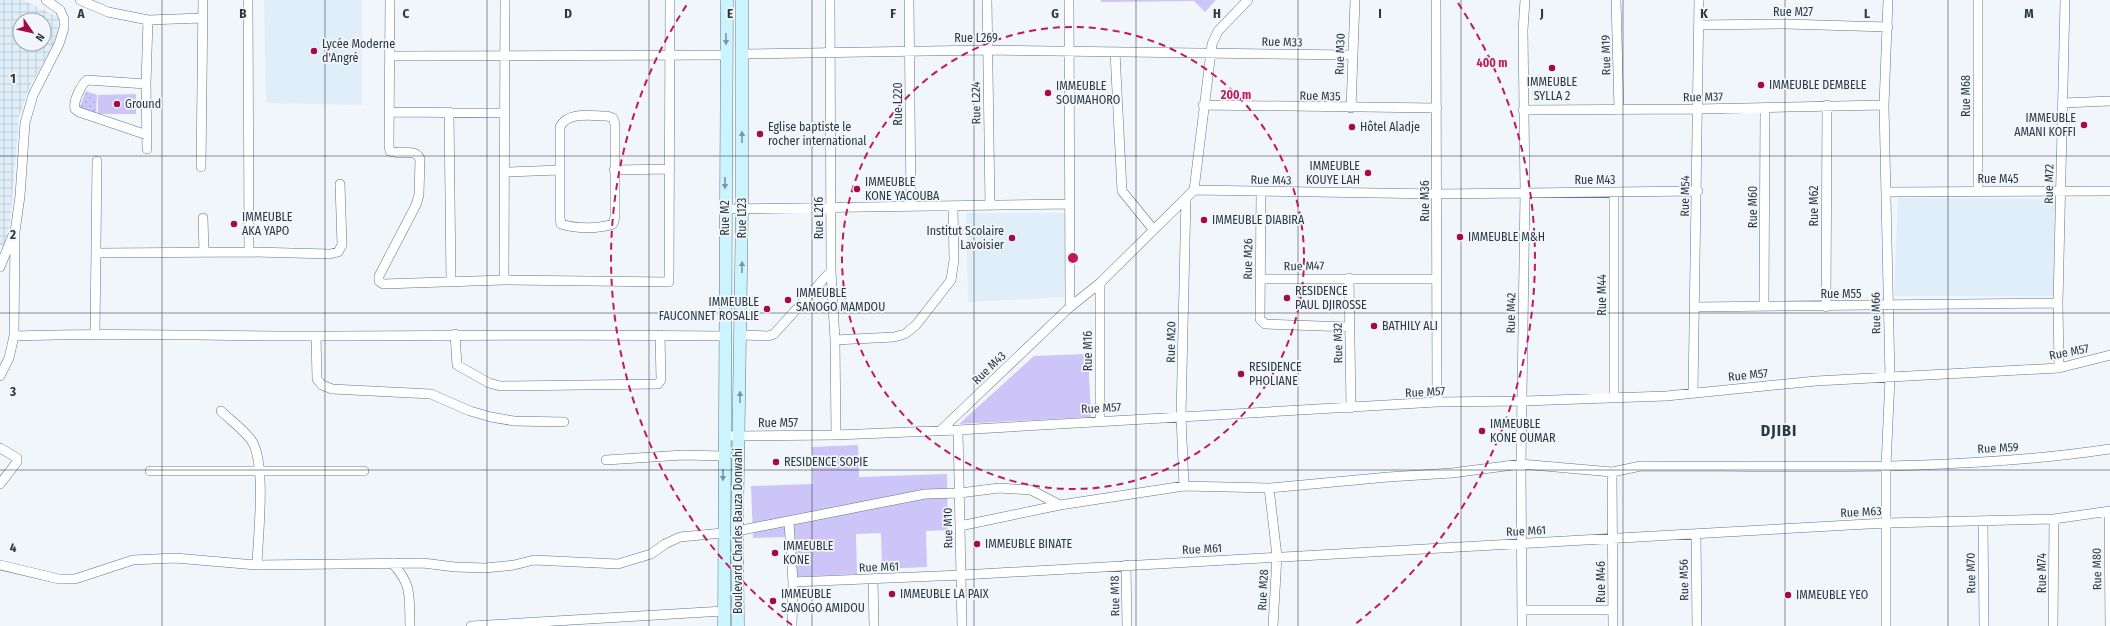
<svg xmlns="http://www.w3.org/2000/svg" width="2110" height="626" font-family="'Fira Sans Condensed',sans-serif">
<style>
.built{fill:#e0eef9}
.industrial{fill:url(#industrial-grid);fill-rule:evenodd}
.green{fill:#cdc4f7}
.park{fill:url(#park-dots)}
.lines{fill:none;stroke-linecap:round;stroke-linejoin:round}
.minor-casing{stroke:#5e778b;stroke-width:10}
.secondary-casing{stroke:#5e778b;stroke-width:13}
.minor{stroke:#fff;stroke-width:9}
.secondary{stroke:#ccf4fe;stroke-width:12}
.oneway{fill:#7c969f}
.grid{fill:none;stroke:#2c3740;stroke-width:1;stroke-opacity:0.55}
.ring{fill:none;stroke:#c2185b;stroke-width:2;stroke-dasharray:7 5}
.poi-dot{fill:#a30a47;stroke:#f1f6fb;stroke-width:1.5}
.labels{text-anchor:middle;stroke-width:3.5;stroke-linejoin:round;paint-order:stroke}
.street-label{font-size:12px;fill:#2c3740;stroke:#f1f6fb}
.poi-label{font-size:12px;fill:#2c3740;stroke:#f1f6fb;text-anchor:start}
.district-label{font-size:16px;font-weight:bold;letter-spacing:1px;fill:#2c3740;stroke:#f1f6fb}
.grid-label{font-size:13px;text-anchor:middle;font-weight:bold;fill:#2c3740;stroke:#f1f6fb;stroke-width:3.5;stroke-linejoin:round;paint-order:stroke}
.centre{fill:#c2185b;stroke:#f1f6fb;stroke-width:2}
.ring-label{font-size:12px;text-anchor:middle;font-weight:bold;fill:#c2185b;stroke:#f1f6fb;stroke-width:3.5;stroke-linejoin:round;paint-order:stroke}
</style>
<defs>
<pattern id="industrial-grid" width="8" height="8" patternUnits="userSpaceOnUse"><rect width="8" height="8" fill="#e0eef9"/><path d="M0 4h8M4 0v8" fill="none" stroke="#c0cdd6"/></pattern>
<pattern id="park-dots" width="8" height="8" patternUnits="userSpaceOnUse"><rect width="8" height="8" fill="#cdc4f7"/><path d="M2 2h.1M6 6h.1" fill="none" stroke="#b0a9d5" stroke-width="1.8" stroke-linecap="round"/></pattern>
</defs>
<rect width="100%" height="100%" fill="#f1f6fb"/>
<!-- built -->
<path class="built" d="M264,0H362V105L266,103Z
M1898,198L2059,199L2056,296H1894Z
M966,213H1067L1064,297L968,302Z"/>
<!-- industrial -->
<path class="industrial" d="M0,0H23L58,17L60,23V34L30,86L19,117L10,223L4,247L0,245ZM20,20H44V44H20Z"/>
<!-- green -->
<path class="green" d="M1101,0H1216L1205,12L1194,1L1101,2Z
M136,94V114H98V95Z
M1088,354L1091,417L959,424L1034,356Z
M858,445L859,477L947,474L948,530L926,531L927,567L882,569L881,533L856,534L857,574L789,577L788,537L753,538L751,486L813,484L812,447Z"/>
<!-- park -->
<path class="park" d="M86,91L97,95L96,115L79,109Z"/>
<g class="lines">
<!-- minor casing -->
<g class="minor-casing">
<path id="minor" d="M80,0L108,12L148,20L203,18
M390,0L389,146L390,151C400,156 415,147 420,159L419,195L416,205L379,276V281L383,284L504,280L669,282L670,0
M830,0L831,271L835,340L836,435
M909,0L911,207
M987,0L990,206
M1069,0L1070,307
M1436,0L1437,402
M1616,0L1619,110
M1978,0V191
M1699,25L1786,24L1888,27
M1115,52L1122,191L1153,229
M742,54L987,50L1352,55
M391,56L726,55
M146,84L87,80C81,85 73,101 75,109L79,112L147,135
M2063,103L2110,101
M1203,105L1437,108
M1351,108L1355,0
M1523,110L1698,109L1884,105
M390,112L504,113
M449,112L451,281
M607,116L613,118L615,124V217L613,224C599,229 576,229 561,224L560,218V127C567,111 592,116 607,116Z
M147,149L146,84L148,20
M201,167L203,0
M614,170L670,169
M505,172L560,170
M1194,190L1212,44L1218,31L1248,0
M1261,192L1260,319L1265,324L1350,327
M1887,192L2110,191
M725,209L1070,204
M203,218L204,252
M249,252L330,254L338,252L342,245L340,184
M97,253L249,252L248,0
M0,267L13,235
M1349,278L1351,408
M1260,279H1436
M504,280L505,0
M1100,283V420
M1764,306L1765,108
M1695,307L2058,303
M1826,307L1827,105
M95,333L97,161
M455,334L457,365L489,383L500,386L658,384L661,380L660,335
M741,335L768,336L774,334L831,271
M14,336C107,332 199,336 292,336C436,336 580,334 724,336
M316,336L317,379L322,385L332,389L431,394L470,411L491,417L514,421L564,422
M835,340L894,337L905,334L916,325L951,280L954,260L953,207
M2059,368L2058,303L2065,0
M0,376L9,358L14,336L15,232L20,196L25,123L33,95L59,44L64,28V19L60,10L46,0
M1693,393L1699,0
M1614,398V192
M221,411C229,419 248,433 253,443C266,468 258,536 257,565
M941,430L1070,307L1100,283L1194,190L1437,194L1698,191
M958,430L962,626
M724,436L836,435L958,430L1437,402L1522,401L1666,396L1816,381L2059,368L2110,355
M0,448L17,458V462L0,484
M606,460L683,455L723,456
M150,471H364
M1612,472L1613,626
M1184,486L1181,416L1186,198
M1269,488L1277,556L1273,626
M2109,511L2110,626
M1983,521L1984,626
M789,522L793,582L792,626
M960,526L1060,505L1184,486L1269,488L1388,477L1452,473L1521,464L1612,472L1641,466C1796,466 1957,472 2110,449
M737,531L925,494L960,493L999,488L1031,490L1060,505
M1696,534L1697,626
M392,563C413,585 409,598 410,626
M0,565L59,579H75L133,560L175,558L257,565L423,563L455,567L485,568L514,565L534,560L618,564L651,554L665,544L680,537L723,533
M1126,565L1127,626
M873,579L874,626
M793,582L962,575L1886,523L2054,519L2110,511
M1522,610H1613
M471,626L724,611
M1522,626L1521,464L1525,192L1523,30L1525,0
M1886,626V466L1890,378L1884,105L1888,0
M2053,626L2054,519"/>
</g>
<!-- secondary casing -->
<g class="secondary-casing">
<path id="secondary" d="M724,626L727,0
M738,626L737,531L742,208V0"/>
</g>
<!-- minor -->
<use href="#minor" class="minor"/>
<!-- secondary -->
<use href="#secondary" class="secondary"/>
</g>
<!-- one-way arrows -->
<defs><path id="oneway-solid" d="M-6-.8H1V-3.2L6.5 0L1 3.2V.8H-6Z"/></defs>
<g class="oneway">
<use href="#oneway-solid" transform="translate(726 39) rotate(90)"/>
<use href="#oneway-solid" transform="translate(742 137) rotate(-90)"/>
<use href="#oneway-solid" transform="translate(725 183) rotate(90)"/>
<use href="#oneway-solid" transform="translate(742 267) rotate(-89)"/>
<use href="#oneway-solid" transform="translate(740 397) rotate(-89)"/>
<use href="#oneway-solid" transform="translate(723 475) rotate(90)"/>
</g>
<!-- grid -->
<path class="grid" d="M162,0V626M325,0V626M487,0V626M649,0V626M812,0V626M974,0V626M1136,0V626M1298,0V626M1461,0V626M1623,0V626M1785,0V626M1948,0V626M0,156H2110M0,313H2110M0,470H2110"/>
<!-- distance rings -->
<g class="ring">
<circle cx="1073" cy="258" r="231"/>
<path d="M792 625A462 462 0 0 1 688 3M1458 3A462 462 0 0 1 1354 625"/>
</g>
<!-- markers -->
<g class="poi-dot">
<circle cx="314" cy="51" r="4"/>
<circle cx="1552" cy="68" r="4"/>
<circle cx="1761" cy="85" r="4"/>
<circle cx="1048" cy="93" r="4"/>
<circle cx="117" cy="104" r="4"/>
<circle cx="2084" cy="125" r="4"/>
<circle cx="1352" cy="127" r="4"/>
<circle cx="760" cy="134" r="4"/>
<circle cx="1368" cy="173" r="4"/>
<circle cx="857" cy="189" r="4"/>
<circle cx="1204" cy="220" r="4"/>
<circle cx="234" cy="224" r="4"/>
<circle cx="1460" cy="237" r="4"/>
<circle cx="1012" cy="238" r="4"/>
<circle cx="1287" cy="298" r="4"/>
<circle cx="788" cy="300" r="4"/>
<circle cx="767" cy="309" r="4"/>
<circle cx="1374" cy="326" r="4"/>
<circle cx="1241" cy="374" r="4"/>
<circle cx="1482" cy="431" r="4"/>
<circle cx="776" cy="462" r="4"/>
<circle cx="977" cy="544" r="4"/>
<circle cx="775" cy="553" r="4"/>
<circle cx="892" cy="594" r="4"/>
<circle cx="1788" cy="595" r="4"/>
<circle cx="773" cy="601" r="4"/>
</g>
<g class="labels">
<!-- street labels -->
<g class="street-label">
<text x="1793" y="16">Rue M27</text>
<text x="976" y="42">Rue L269</text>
<text transform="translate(1282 42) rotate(1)" y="4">Rue M33</text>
<text transform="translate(1340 54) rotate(-88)" y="4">Rue M30</text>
<text transform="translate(1606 55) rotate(-91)" y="4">Rue M19</text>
<text transform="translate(1320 96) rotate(1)" y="4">Rue M35</text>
<text transform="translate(1966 96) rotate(-90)" y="4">Rue M68</text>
<text transform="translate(1703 97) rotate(-1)" y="4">Rue M37</text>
<text transform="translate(976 103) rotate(-91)" y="4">Rue L224</text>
<text transform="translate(898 104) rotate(-90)" y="4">Rue L220</text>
<text x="1998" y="183">Rue M45</text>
<text transform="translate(1271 180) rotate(1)" y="4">Rue M43</text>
<text x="1595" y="184">Rue M43</text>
<text transform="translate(2049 184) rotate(-89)" y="4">Rue M72</text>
<text transform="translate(1685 196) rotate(-89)" y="4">Rue M54</text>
<text transform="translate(1425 201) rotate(-90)" y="4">Rue M36</text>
<text transform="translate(1814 206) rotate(-90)" y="4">Rue M62</text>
<text transform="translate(1753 207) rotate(-90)" y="4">Rue M60</text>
<text transform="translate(725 218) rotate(-90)" y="4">Rue M2</text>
<text transform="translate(742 218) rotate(-90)" y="4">Rue L123</text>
<text transform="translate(819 218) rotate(-90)" y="4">Rue L216</text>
<text transform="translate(1248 259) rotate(-89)" y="4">Rue M26</text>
<text transform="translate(1304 266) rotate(-1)" y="4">Rue M47</text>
<text x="1841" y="298">Rue M55</text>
<text transform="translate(1602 295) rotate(-90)" y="4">Rue M44</text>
<text transform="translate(1511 313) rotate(-89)" y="4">Rue M42</text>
<text transform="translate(1876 313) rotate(-91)" y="4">Rue M66</text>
<text transform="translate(1171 342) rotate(-89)" y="4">Rue M20</text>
<text transform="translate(1338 343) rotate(-91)" y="4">Rue M32</text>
<text transform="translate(1088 351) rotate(-90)" y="4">Rue M16</text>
<text transform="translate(2069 352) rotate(-11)" y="4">Rue M57</text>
<text transform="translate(989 368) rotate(-44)" y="4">Rue M43</text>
<text transform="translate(1748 375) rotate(-6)" y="4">Rue M57</text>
<text transform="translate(1425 392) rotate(-3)" y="4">Rue M57</text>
<text transform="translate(1101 408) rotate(-3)" y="4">Rue M57</text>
<text x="778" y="427">Rue M57</text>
<text transform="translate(1998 448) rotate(-3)" y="4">Rue M59</text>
<text transform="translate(1861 512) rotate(-3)" y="4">Rue M63</text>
<text transform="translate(948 528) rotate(-91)" y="4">Rue M10</text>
<text transform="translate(738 531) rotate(-90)" y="4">Boulevard Charles Bauza Donwahi</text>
<text transform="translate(1526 531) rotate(-3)" y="4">Rue M61</text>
<text transform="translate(1202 549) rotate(-3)" y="4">Rue M61</text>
<text transform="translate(879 567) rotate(-2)" y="4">Rue M61</text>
<text transform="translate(2097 569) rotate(-91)" y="4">Rue M80</text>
<text transform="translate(1971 573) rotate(-91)" y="4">Rue M70</text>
<text transform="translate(2042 573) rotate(-90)" y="4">Rue M74</text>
<text transform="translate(1684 580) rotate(-91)" y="4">Rue M56</text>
<text transform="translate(1601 582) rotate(-90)" y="4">Rue M46</text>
<text transform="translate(1263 590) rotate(-87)" y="4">Rue M28</text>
<text transform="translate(1115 596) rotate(-91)" y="4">Rue M18</text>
</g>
<!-- poi labels -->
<g class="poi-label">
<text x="322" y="48">Lycée Moderne<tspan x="322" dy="14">d'Angré</tspan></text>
<text x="1552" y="86" text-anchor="middle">IMMEUBLE<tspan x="1552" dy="14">SYLLA 2</tspan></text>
<text x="1769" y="89">IMMEUBLE DEMBELE</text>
<text x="1056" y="90">IMMEUBLE<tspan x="1056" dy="14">SOUMAHORO</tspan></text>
<text x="125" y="108">Ground</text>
<text x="2076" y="122" text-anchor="end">IMMEUBLE<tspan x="2076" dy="14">AMANI KOFFI</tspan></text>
<text x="768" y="131">Eglise baptiste le<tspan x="768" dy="14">rocher international</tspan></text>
<text x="1360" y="131">Hôtel Aladje</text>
<text x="1360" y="170" text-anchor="end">IMMEUBLE<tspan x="1360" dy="14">KOUYE LAH</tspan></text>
<text x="865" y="186">IMMEUBLE<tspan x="865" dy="14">KONE YACOUBA</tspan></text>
<text x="242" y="221">IMMEUBLE<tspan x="242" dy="14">AKA YAPO</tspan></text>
<text x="1212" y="224">IMMEUBLE DIABIRA</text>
<text x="1004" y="235" text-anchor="end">Institut Scolaire<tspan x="1004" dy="14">Lavoisier</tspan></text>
<text x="1468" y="241">IMMEUBLE M&amp;H</text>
<text x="1295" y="295">RESIDENCE<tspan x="1295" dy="14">PAUL DJIROSSE</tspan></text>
<text x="796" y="297">IMMEUBLE<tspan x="796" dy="14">SANOGO MAMDOU</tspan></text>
<text x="759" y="306" text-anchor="end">IMMEUBLE<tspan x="759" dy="14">FAUCONNET ROSALIE</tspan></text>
<text x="1382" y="330">BATHILY ALI</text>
<text x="1249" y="371">RESIDENCE<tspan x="1249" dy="14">PHOLIANE</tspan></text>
<text x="1490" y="428">IMMEUBLE<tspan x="1490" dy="14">KONE OUMAR</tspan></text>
<text x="784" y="466">RESIDENCE SOPIE</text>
<text x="985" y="548">IMMEUBLE BINATE</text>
<text x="783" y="550">IMMEUBLE<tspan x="783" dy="14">KONE</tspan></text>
<text x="781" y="598">IMMEUBLE<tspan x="781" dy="14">SANOGO AMIDOU</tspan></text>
<text x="900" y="598">IMMEUBLE LA PAIX</text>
<text x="1796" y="599">IMMEUBLE YEO</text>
</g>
<!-- district labels -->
<g class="district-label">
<text x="1779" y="436">DJIBI</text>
</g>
</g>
<g class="grid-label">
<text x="81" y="18">A</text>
<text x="243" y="18">B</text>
<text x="406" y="18">C</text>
<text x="568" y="18">D</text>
<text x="730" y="18">E</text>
<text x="893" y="18">F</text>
<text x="1055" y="18">G</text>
<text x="1217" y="18">H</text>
<text x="1380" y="18">I</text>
<text x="1542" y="18">J</text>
<text x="1704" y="18">K</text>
<text x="1867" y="18">L</text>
<text x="2029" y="18">M</text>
<text x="13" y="83">1</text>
<text x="13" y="239">2</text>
<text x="13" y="396">3</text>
<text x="13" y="552">4</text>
</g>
<circle cx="1073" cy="258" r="6" class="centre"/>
<g class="ring-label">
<text x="1492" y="67">400 m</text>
<text x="1236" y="99">200 m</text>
</g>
<!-- north arrow -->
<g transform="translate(32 32) rotate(124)"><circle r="19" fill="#f1f6fb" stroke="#a2aab0"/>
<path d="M0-3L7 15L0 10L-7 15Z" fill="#a30a47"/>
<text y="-6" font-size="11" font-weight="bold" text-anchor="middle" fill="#2c3740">N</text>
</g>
</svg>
